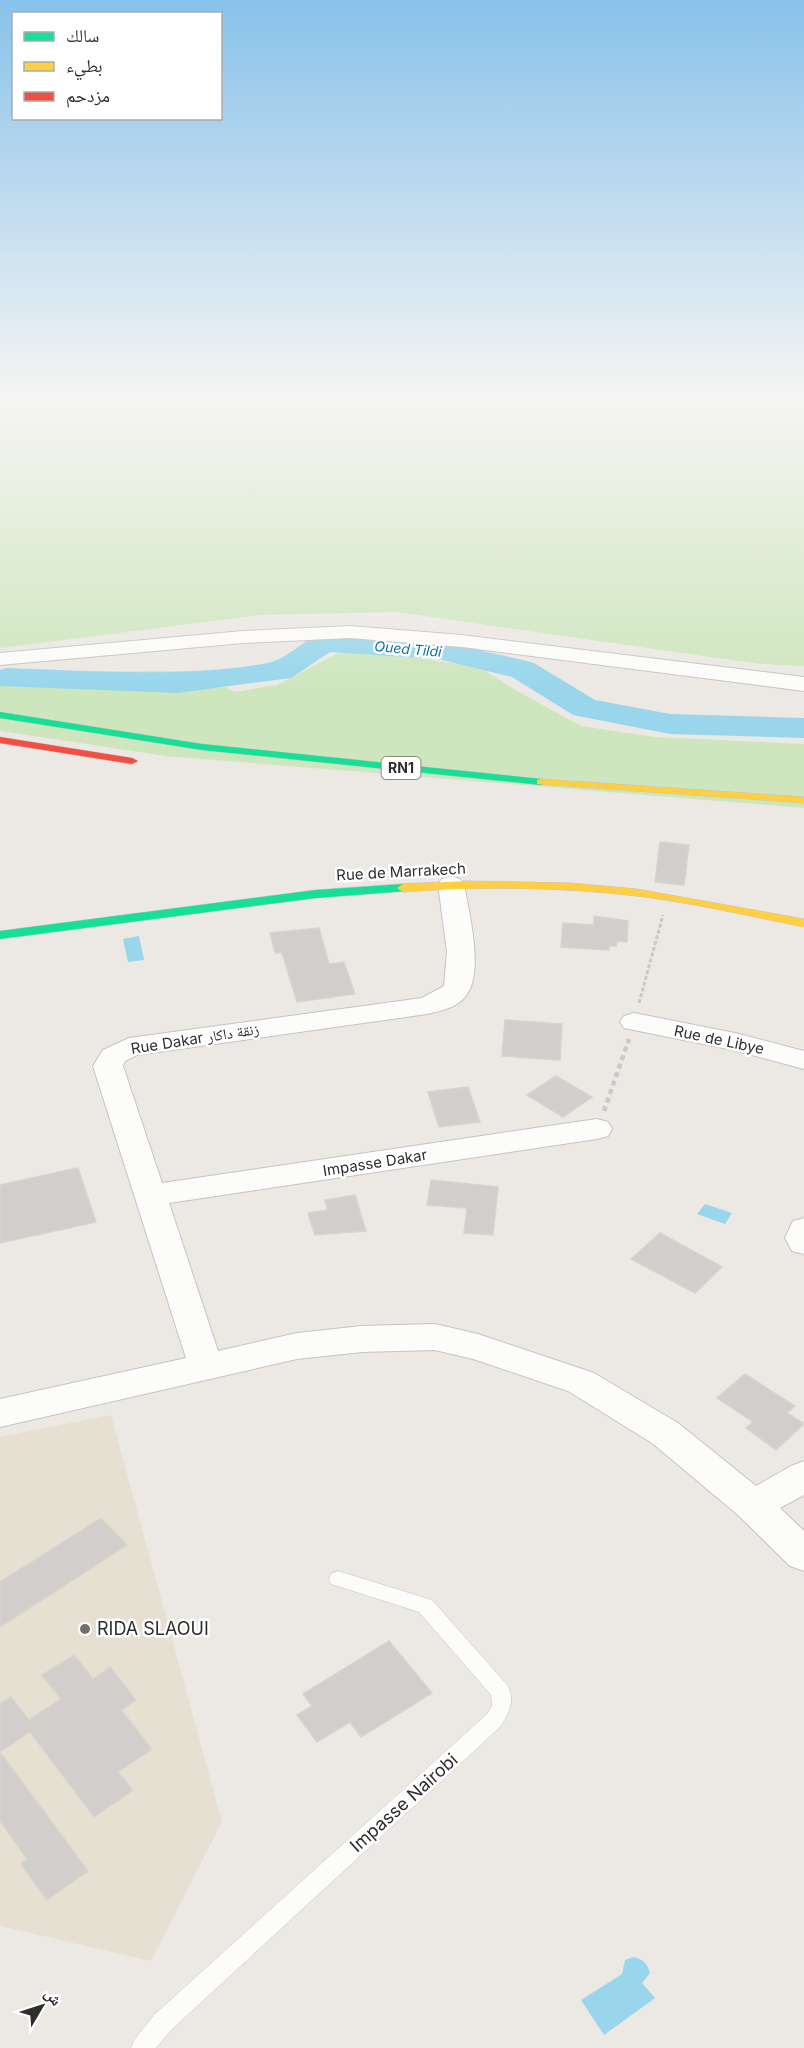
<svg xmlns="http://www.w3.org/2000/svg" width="804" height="2048" font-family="Inter,'Noto Naskh Arabic',sans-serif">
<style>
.education{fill:#e6e0d3}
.green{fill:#cee6be}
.water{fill:#99d6ec}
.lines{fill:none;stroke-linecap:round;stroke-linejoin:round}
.river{fill:#99d6ec;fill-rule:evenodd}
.building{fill:#d1cecb;stroke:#d7d4d0;stroke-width:1.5}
.lane-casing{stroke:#c5c4c5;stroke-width:1}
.street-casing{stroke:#c5c4c5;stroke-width:2}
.fast-casing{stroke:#c5c4c5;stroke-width:1}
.slow-casing{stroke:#c5c4c5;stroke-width:1}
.jam-casing{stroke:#c5c4c5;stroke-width:1}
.path-far1{stroke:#c9c9c8;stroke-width:3;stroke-dasharray:4 2;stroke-linecap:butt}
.path{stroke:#c9c9c8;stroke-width:4.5;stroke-dasharray:5 4;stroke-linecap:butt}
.lane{fill:#fcfcfb;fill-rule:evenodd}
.street{fill:#fcfcfb;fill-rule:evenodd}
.fast{fill:#16e098;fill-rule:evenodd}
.slow{fill:#ffcf43;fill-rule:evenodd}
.jam{fill:#f24e42;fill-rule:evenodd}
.poi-dot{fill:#706f6e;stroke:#fff;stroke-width:2}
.labels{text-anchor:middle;stroke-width:5;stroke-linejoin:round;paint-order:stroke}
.far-water-label{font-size:14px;font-style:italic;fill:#0d6fa3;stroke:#fff}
.shield{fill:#fff;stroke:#6d6d6d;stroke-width:1.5}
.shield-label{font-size:14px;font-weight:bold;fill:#2e2e2e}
.street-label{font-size:15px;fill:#2e2e2e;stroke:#fff}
.near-poi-label{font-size:18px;fill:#2e2e2e;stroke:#fff;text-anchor:start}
.near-street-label{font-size:18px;fill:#2e2e2e;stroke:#fff}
</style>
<rect width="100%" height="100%" fill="#ece8e4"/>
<!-- education -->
<path class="education" d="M111,1415L222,1822L151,1961L0,1926V1437Z"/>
<!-- green -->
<path class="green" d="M0,399H804V666L760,664L397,612L262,615L0,648Z
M338,653H383L480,667L510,687L581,726L655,737L804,744V808L166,756L0,731V672L192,671L235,692L277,685Z"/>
<!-- water -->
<path class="water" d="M139,936L144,960L128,962L123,939Z
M705,1204L732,1213L725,1224L697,1214Z
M633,1957C643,1959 647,1963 650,1973L642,1983L655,1998L604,2035L581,2000L622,1974L625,1960Z"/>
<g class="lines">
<!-- river -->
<path class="river" d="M324,633L438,641L523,660L534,663L595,700L670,714L804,718V738L670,734L573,715L512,677L438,659L330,652L291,678L177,693L0,686V670L7,668C94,671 182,678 268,663C288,659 304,638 324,633Z"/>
</g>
<!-- building -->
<path class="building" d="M660,842L689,845L684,885L655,882Z
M594,916L628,921L627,942L617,941L616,946H610L609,950L561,947L563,923L594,925Z
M319,928L329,964L344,962L355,994L297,1002L282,953H275L270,933Z
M505,1020L562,1024L560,1060L502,1056Z
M556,1076L592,1097L563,1117L527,1095Z
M468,1087L480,1122L439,1127L428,1092Z
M78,1168L96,1222L0,1243V1185Z
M431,1180L498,1187L493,1235L464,1233L467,1208L427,1205Z
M355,1195L366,1231L315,1235L308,1213L328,1210L325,1200Z
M660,1233L722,1267L695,1293L631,1259Z
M745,1374L795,1406L787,1413L804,1424L776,1450L746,1428L753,1422L717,1398Z
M101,1518L127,1545L0,1627V1582Z
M389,1641L432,1693L361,1737L350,1722L317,1742L297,1715L312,1706L303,1694Z
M74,1655L93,1679L110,1667L136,1700L121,1710L152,1749L118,1772L133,1790L94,1817L30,1732L0,1752L88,1871L47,1900L21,1864L27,1859L0,1821V1704L11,1697L29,1720L61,1699L42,1675Z"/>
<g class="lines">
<!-- lane casing -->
<g class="lane-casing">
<path id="lane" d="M338,1571L432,1600L508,1686C515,1702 509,1712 501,1726L170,2031L156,2048H131L134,2040L154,2015L487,1714L492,1706L491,1695L419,1612L331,1584L329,1579L331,1574Z"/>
</g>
<!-- street casing -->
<g class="street-casing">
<path id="street" d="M350,626L462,635L804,677V691L462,647L350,638L243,643L0,665V653L243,631Z
M451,876L460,879L464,884C469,913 485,974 465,997C456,1008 440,1011 427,1014L137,1055L125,1061L123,1066L162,1183L597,1119L608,1122L612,1129L608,1136L597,1139L169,1203L218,1351L297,1333L362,1326L435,1324L478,1334L594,1373L678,1423L756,1486L791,1466L804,1461V1495L780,1508L804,1531V1571L790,1566L738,1515L652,1443L568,1391L473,1359L435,1350L362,1352L297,1359L0,1427V1399L186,1358L93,1066L103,1050L129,1038L422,998L444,986L447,952L438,884L442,879Z
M634,1013L735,1033L804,1051V1069L733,1050L624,1028L620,1022L624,1016Z
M804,1218V1254L792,1251L785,1238L793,1221Z"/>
</g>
<!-- fast casing -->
<g class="fast-casing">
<path id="fast" d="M0,712L202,744L541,779L547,782L541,785L202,750L0,718Z
M403,884L409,888L407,891L316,898L0,939V931L316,890Z"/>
</g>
<!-- slow casing -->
<g class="slow-casing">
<path id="slow" d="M541,779L804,797V803L537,784V780Z
M468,881L570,883L637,889L804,919V927C749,916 693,903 637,896C559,887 481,886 403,892L397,888L403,884Z"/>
</g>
<!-- jam casing -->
<g class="jam-casing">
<path id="jam" d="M0,737L132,758L138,761L132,764L0,743Z"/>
</g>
<!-- path-far1 -->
<path class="path-far1" d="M639,1003L663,915"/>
<!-- path -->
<path class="path" d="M604,1111L629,1039"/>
<!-- lane -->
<use href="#lane" class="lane"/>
<!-- street -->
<use href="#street" class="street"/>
<!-- fast -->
<use href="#fast" class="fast"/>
<!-- slow -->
<use href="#slow" class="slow"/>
<!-- jam -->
<use href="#jam" class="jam"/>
</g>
<!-- sky -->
<linearGradient id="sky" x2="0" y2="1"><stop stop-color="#88c2ea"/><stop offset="0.58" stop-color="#f6f5f3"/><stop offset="1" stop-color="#f6f5f3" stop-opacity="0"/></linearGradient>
<rect width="804" height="686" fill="url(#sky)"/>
<!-- markers -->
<circle class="poi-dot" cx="85" cy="1629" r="6"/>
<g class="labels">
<!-- far-water labels -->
<g class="far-water-label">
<text transform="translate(408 649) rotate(5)" y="5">Oued Tildi</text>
</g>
<!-- shield labels -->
<rect class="shield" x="381.5" y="757" width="39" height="22" rx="4.5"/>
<g class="shield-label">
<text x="401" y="773">RN1</text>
</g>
<!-- street labels -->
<g class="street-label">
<text transform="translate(401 872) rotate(-3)" y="5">Rue de Marrakech</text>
<text transform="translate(195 1039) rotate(-9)" y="5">Rue Dakar زنقة داكار</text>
<text transform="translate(719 1040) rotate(12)" y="5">Rue de Libye</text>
<text transform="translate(375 1163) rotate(-9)" y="5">Impasse Dakar</text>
</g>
<!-- near-poi labels -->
<g class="near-poi-label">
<text x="97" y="1635">RIDA SLAOUI</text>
</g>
<!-- near-street labels -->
<g class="near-street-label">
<text transform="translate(404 1803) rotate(-42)" y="6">Impasse Nairobi</text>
</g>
</g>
<!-- legend -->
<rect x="12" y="12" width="210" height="108" fill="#ffffff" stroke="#ababab" stroke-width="1.5"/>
<rect x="24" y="32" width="30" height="9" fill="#16e098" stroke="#ababab" stroke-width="1.5"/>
<text x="66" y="42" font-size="18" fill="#2e2e2e">سالك</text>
<rect x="24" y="62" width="30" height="9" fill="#ffcf43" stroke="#ababab" stroke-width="1.5"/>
<text x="66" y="72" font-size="18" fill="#2e2e2e">بطيء</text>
<rect x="24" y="92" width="30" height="9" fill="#f24e42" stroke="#ababab" stroke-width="1.5"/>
<text x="66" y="102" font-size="18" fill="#2e2e2e">مزدحم</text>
<!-- north arrow -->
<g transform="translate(42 2006) rotate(51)" stroke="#ffffff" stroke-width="4.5" paint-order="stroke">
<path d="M0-4.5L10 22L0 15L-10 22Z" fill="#2e2e2e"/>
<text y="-9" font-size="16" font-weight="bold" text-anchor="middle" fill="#2e2e2e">ش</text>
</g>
</svg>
